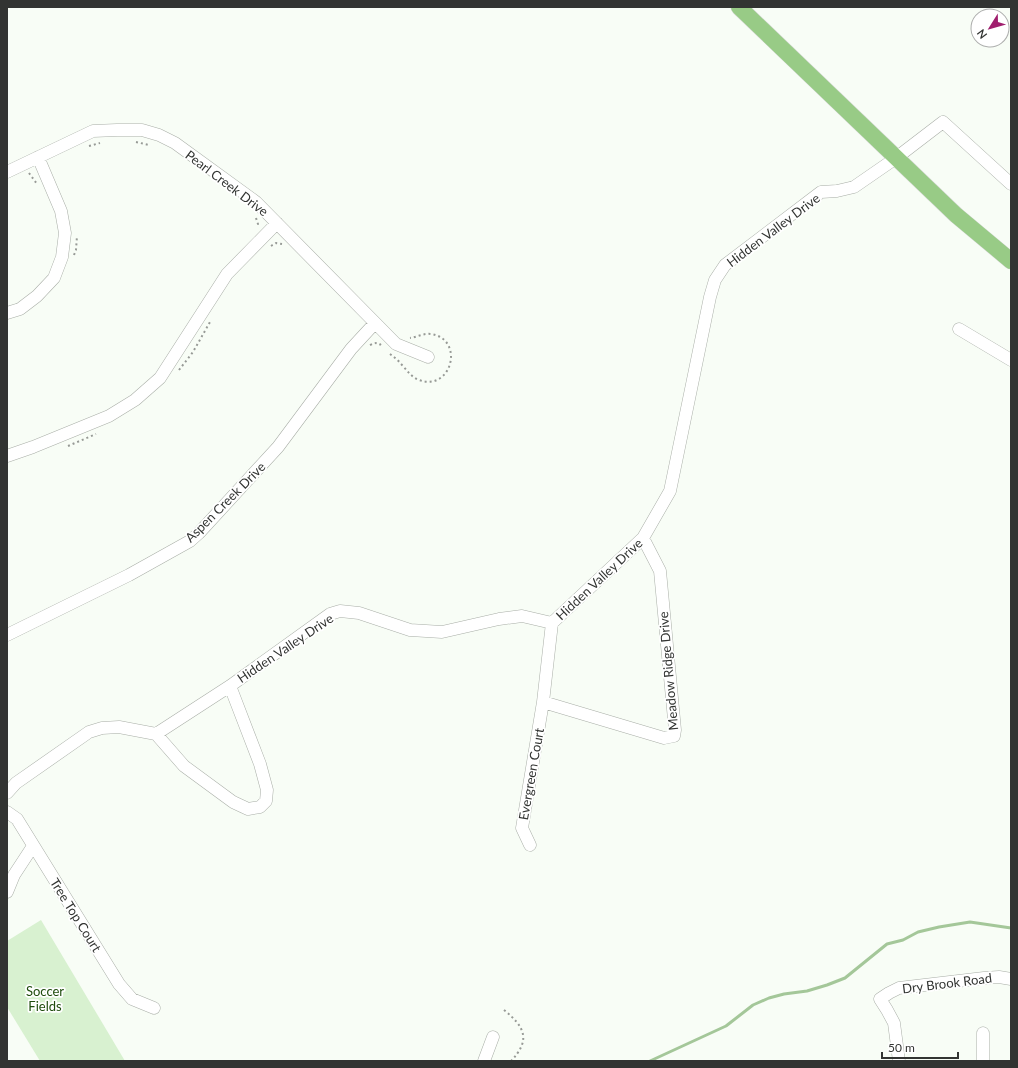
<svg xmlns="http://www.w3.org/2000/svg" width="1018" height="1068" font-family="Lato,sans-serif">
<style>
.green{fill:#d8f1d0}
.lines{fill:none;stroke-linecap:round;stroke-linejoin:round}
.stream{stroke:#a4c799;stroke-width:3}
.minor-casing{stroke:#a9aea7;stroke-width:13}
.major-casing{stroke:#dadada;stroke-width:17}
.path{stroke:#979a96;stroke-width:2;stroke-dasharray:2 3;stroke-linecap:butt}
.minor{stroke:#fff;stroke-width:12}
.major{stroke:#98cb86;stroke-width:16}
.labels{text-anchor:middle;stroke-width:3.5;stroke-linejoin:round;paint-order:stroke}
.street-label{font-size:13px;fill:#323432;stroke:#fff}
.park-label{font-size:13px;fill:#1f4c0d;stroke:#fff}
</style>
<rect width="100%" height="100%" fill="#f8fdf6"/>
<!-- green -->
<path class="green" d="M41,920L125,1061H40L7,1007V941Z"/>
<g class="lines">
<!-- stream -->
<path class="stream" d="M650,1061L726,1026L753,1005L769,998L784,994L807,991L827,985L845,978L887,944L903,940L918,932L939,927L970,922L1011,928"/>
<!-- minor casing -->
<g class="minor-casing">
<path id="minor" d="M7,172L93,131L117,130H142L159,135L175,143L256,202L396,344L428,357
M7,313L20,309L37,296L54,278L62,257L65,233L61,211L38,157
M959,329L1011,360
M7,456L33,447L109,416L135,400L160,378L227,274L277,223
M552,623L643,538L670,491L710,297L715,280L725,265L821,192L837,191L854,187L896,158L943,122L1011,184
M552,623L543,702L664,738L674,736L675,730L660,571L643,538
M7,635L129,575L190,541L199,533L278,447L351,349L375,323
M156,734L184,766L233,802L248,809L260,807L266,801L267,790L260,764L230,686
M7,793L16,783L89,732L102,728L119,727L156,734L230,686L330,614L340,611L359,613L410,630L442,632L499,619L522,616L552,623
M7,812L17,819L119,984L132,999L154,1008
M530,845L522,828L543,702
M7,892L14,875L33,846
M484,1061L493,1037
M899,1061L894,1023L887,1010L880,999L889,993L899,988L984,978L999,977L1011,979
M983,1061V1033"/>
</g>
<!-- major casing -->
<g class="major-casing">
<path id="major" d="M739,7L956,215L1011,261"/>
</g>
<!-- path -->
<path class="path" d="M136,142L149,145
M89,146L100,143
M29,173L37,184
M256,218L258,224V227
M271,246L276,243L282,244
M74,255L76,250L77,236
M370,345C374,343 377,342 381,345
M390,354C394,357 398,360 401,364C407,370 411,377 419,380C452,392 465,339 431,334C424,333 417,337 410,338
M179,370L193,352L210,322
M68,446L96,434
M504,1010C525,1027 531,1040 511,1061"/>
<!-- minor -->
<use href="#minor" class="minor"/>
<!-- major -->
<use href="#major" class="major"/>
</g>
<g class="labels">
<!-- street labels -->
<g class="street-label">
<text transform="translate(227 183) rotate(37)" y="5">Pearl Creek Drive</text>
<text transform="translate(773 230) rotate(-37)" y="5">Hidden Valley Drive</text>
<text transform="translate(225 502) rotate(-45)" y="5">Aspen Creek Drive</text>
<text transform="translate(599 579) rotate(-43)" y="5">Hidden Valley Drive</text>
<text transform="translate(285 648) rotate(-34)" y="5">Hidden Valley Drive</text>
<text transform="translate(668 671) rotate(-95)" y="5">Meadow Ridge Drive</text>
<text transform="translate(531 774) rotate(-80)" y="5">Evergreen Court</text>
<text transform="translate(76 915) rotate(58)" y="5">Tree Top Court</text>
<text transform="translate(947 983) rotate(-7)" y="5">Dry Brook Road</text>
</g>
<!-- park labels -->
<g class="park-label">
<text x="45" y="996">Soccer<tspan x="45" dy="15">Fields</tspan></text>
</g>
</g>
<!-- border -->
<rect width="1018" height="1068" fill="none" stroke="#323432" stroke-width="16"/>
<!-- north arrow -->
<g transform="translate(990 28) rotate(233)"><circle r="19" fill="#ffffff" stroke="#adaead"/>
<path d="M0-3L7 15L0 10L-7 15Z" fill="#a01e6e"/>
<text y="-6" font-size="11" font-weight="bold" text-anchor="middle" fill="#323432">N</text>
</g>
<!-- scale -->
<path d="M882 1052v6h76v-6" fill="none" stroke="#323432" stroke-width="2"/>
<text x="888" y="1052" font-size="12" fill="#323432" stroke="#ffffff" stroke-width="3" paint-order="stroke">50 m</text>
</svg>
